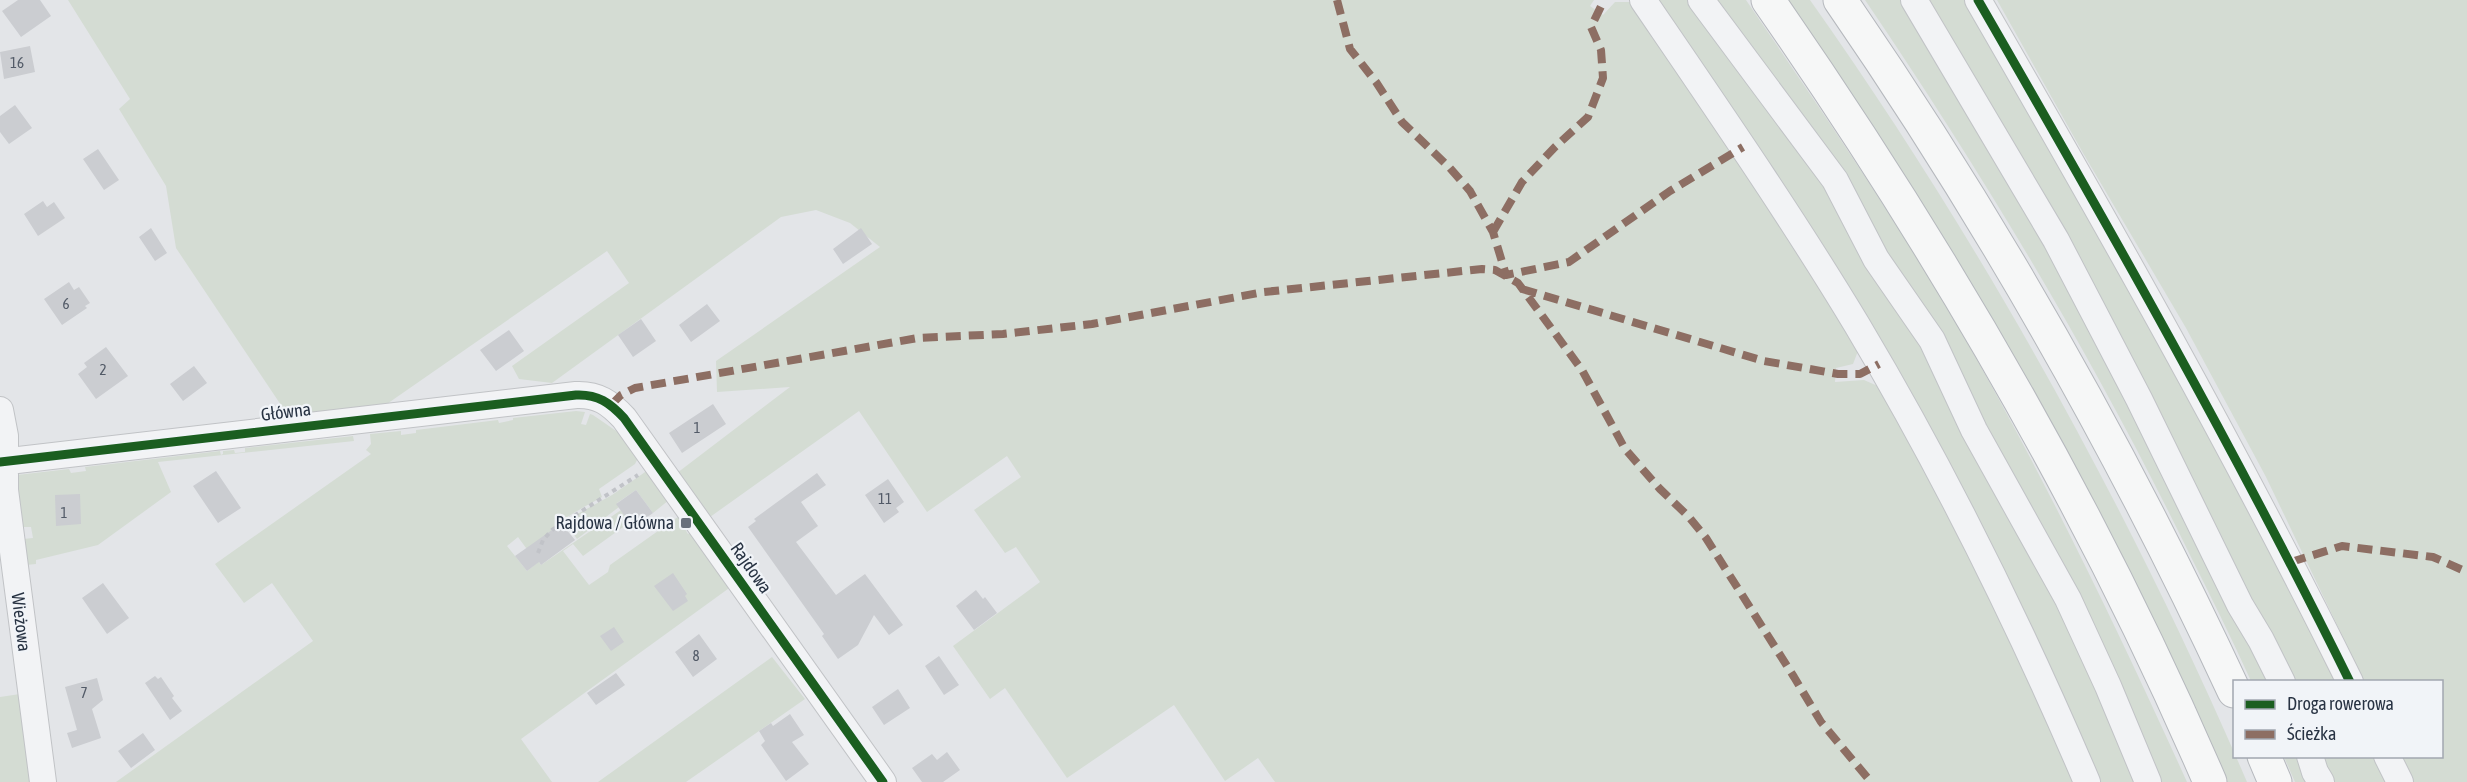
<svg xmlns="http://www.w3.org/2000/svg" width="2467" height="782" font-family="'Asap Condensed',sans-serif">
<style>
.green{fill:#d4dcd3;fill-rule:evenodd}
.building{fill:#cbcdd1}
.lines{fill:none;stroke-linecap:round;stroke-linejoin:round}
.minor-casing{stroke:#c1c3c6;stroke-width:28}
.highway-casing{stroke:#b5b8bd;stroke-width:35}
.path{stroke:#c1c3c8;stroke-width:4;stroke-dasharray:4.5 4.5;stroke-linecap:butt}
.minor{stroke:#f2f3f5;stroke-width:26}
.highway{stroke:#f6f7f7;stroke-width:33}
.quiet{stroke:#8d6e63;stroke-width:8;stroke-dasharray:15 8;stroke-linecap:butt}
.cycleway-casing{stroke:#f1f4f8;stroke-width:13}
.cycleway{stroke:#1b5e20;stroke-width:9}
.poi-dot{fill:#69717d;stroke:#f1f4f8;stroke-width:2}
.labels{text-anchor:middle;stroke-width:4.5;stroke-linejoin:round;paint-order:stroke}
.number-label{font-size:15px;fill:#525a67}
.street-label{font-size:18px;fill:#283343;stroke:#f1f4f8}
.poi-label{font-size:18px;fill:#283343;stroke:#f1f4f8;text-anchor:end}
</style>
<rect width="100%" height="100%" fill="#e3e5e8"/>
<!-- green -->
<path class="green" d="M68,0H1594L1590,6L1603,15L1615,2H1630L1760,191L1858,351L1853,364L1836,368L1835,382L1864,380L1880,387L1958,530L2078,782H1275L1258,758L1225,781L1174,705L1067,778L1005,688L990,699L953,646L1040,582L1016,547L1005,553L974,510L1021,477L1007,456L927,512L859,411L710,517L677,473L790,387L717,392L716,361L880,247L850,223L816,210L781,217L552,383L519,379L512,366L629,283L607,251L384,406L289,417L176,248L166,186L119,109L130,99Z
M1654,0H1746C1821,110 1897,220 1963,335C2046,480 2118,630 2187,782H2098L2060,695Z
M1783,0H1810C1983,244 2130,510 2247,782H2224Z
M1865,0H1969L2068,174L2340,681H2251C2232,639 2211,597 2190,555C2096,362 1986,178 1865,0Z
M1997,0H2467V782H2409L2398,757L2442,756V682L2364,681L2266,477L2186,328L2083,153Z
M576,411L585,412L581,424L586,425L590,414L593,415L622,435L639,456L635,464L599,489L602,497C572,514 550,523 534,556L541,565L621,510L630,522L583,556L573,544L563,551L589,585L608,572L610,565L682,514L683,516L679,519L688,534L694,530L732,586L521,739L552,782H116L313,641L272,583L244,603L215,564L371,454L366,450L371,444L370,434L401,431V435L416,433V430L498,420L499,423L513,420V418ZM518,537L537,563L527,571L507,546Z
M353,436L354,441L158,462L171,492L98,545L36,560V564L26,565L23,539L33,538L31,527H22L12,487L17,475L69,469L71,473L86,471L85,467L220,451L221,455L223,454V451L234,450L235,453L245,452V448Z
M648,470L669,500L653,513L636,490L617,503L619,507L577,539L569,528L576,523L572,517L612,495Z
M772,657L805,699L686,782H598Z
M20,694L32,782H0V697Z
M2284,757H2375L2386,782H2295Z"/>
<!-- building -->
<path class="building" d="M18,0H40L51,16L21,37L2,11Z
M30,46L35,72L4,79L0,52Z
M15,105L32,128L9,144L0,132V116Z
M98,149L119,180L104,190L83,159Z
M43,201L47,207L54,202L65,218L38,236L24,214Z
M151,228L167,253L155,261L139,237Z
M861,228L872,244L843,264L833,249Z
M69,282L74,290L79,287L90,303L85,306L87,308L62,325L44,299Z
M707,304L720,321L691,342L679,325Z
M641,319L656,341L633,357L618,335Z
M509,330L524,351L496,371L480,350Z
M106,347L128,376L96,399L78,374L87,367L84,363Z
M194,366L207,383L183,401L170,384Z
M713,404L726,424L682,453L669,433Z
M216,471L241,508L218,523L193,486Z
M817,473L826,485L801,502L818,526L796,542L836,595L865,574L903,625L889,635L874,615L858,645L838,659L822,636L824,634L748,527L756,521L754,519Z
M888,479L904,502L896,508L899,512L884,523L865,495Z
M636,490L653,513L633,527L616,504Z
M80,494L81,524L56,526L55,495Z
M559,525L562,530L565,528L575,540L541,565L539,562L527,571L515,556Z
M673,573L687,594L685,596L688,601L673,611L654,586Z
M103,583L129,618L107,634L82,598Z
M976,590L983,599L985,597L997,613L974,630L956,606Z
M614,627L624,642L611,651L600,636Z
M699,634L717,659L693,677L675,652Z
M939,656L959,685L944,695L925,666Z
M616,673L625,685L596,705L587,693Z
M155,676L158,679L161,677L174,696L172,698L182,711L170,720L145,683Z
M97,678L103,700L92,709L101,738L72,748L67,733L77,730L65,687Z
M898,689L910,708L884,725L872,707Z
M790,714L804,735L792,742L809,764L786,781L761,745L765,741L759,731L771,723L773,726Z
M143,733L155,750L131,768L118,751Z
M947,752L960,770L943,782H922L912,768L932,754L937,760Z"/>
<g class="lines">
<!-- minor casing -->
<g class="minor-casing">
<path id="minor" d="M1643,0C1716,107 1790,214 1857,325C1944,471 2020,625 2087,782
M1701,0L1835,180L1876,259L1932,340L1974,430L2068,599L2108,686L2148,782
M1914,0L2056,240L2139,399L2240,605L2261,640L2282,682
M1978,0C2108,225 2235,449 2350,682
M0,410L5,436V490L43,782
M0,462L576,395C598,394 610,403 624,418L883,782
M2310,756L2315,772L2321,782
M2387,756L2400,782"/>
</g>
<!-- highway casing -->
<g class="highway-casing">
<path id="highway" d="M1768,0C1939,246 2091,506 2210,782
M1840,0C1991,219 2122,450 2234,691
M2264,756L2275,782"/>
</g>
<!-- path -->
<path class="path" d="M568,529L569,518
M538,553L543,540L552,530L638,475"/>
<!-- minor -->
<use href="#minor" class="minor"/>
<!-- highway -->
<use href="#highway" class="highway"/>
<!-- quiet -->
<path class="quiet" d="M1337,0L1350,49L1376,82L1402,122L1449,167L1470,191L1493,232L1506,275L1569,262L1670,191L1743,147
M1493,232L1522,182L1555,147L1588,117L1603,78L1601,50L1591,27L1604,0
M1522,289L1764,361L1838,374H1860L1879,364
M611,405L621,395L635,388L918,338L1003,334L1092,324L1264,292L1482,269L1495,270L1518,283L1582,370L1625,449L1660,489L1689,517L1706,538L1794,677L1821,722L1871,782
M2291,562L2342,546L2433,557L2467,572"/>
<!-- cycleway casing -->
<g class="cycleway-casing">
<path id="cycleway" d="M1978,0C2108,225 2235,449 2350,682
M0,462L576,395C598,394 610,403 624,418L883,782"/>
</g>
<!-- cycleway -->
<use href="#cycleway" class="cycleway"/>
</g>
<!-- markers -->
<rect class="poi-dot" x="680" y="517" width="12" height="12" rx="3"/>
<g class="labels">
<!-- number labels -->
<g class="number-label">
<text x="17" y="68">16</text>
<text x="66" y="309">6</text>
<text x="103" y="375">2</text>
<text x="697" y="433">1</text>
<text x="885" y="504">11</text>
<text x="64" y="518">1</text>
<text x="696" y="661">8</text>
<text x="84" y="698">7</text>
</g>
<!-- street labels -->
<g class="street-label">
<text transform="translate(286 412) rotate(-7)" y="6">Główna</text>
<text transform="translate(751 568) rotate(55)" y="6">Rajdowa</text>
<text transform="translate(21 622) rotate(83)" y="6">Wieżowa</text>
</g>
<!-- poi labels -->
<g class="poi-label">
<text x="674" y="529">Rajdowa / Główna</text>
</g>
</g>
<!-- legend -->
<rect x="2233" y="680" width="210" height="78" fill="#f1f4f8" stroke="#a1a7b0" stroke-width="1.5"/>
<rect x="2245" y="700" width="30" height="9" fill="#1b5e20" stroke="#a1a7b0" stroke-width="1.5"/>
<text x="2287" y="710" font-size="18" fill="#283343">Droga rowerowa</text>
<rect x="2245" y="730" width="30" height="9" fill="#8d6e63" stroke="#a1a7b0" stroke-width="1.5"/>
<text x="2287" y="740" font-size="18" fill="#283343">Ścieżka</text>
</svg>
